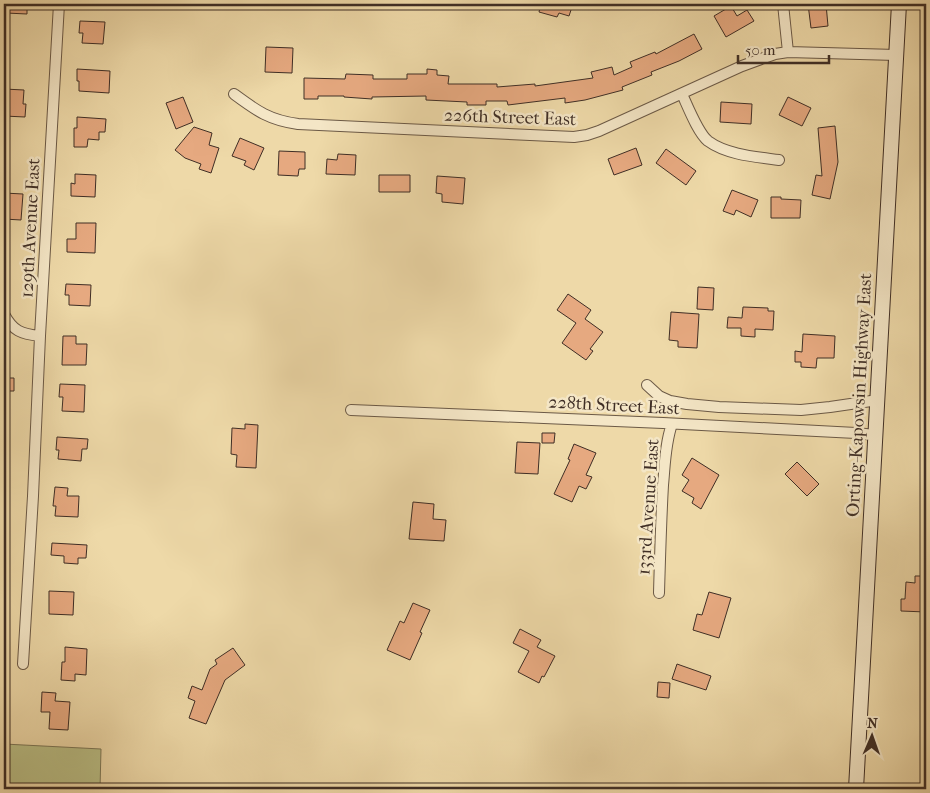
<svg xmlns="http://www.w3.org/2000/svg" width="930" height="793" font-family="'IM FELL French Canon',serif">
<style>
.green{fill:#babf86;stroke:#7c7656}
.building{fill:#e6a980;stroke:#3f2e25}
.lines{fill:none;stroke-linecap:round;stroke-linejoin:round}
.street-casing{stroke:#6b5946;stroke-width:12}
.secondary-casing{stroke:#3f2e25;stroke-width:16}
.street{stroke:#f4e6c6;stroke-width:10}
.secondary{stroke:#f4e6c6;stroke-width:14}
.labels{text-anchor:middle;stroke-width:5;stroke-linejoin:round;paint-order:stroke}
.street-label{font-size:18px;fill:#3f2e25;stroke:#f4e6c6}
</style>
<rect width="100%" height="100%" fill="#eed9a8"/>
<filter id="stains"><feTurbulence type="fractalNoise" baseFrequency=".004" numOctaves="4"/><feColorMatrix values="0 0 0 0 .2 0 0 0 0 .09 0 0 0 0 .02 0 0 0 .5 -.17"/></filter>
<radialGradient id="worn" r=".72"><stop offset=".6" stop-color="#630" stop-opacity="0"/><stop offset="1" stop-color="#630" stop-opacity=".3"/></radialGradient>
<!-- green -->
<path class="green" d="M4,744L101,749L100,789H9L4,768Z"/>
<!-- building -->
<path class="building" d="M6,4H27V14L6,13Z
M537,4H573L569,16L559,13L557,17L539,12L540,8L536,7Z
M808,4H826L828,26L811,28Z
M731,6L737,16L747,10L754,21L726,37L714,16Z
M80,21L105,22L103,44L82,43L83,33H79Z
M694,34L702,49L679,61L651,72L652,75L622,87L623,90L585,100L565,103V98L508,105L507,101H486V105H467V102L426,100V96L372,97V99L344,97V96H318V99H304V78L345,79L346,74L373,75V79H407V74H427V69L437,70V75L449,76L448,84H497V87L535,84V86L593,78L591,72L612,67L614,75L632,67L630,62L655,52L656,54Z
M266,47L293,48L292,73L265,72Z
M77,69L110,71L109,93L79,91V81H77Z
M4,89L24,90L23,104H26L25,117L4,116Z
M183,97L193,122L176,129L166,103Z
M788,97L811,108L802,126L779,115Z
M721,102L752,104L751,124L720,122Z
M77,117L106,119L105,132H99V140L88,139L87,147H74V128H77Z
M835,126L838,162L830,199L812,195L816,175L822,176L818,128Z
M194,127L212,133L209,145L219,148L211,173L199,169L201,164L185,158L175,150Z
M240,138L264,148L254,170L244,165L246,161L232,156Z
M636,148L642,165L614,175L608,159Z
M666,149L696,171L686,185L656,163Z
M279,151L305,152V169H299L298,176L278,175Z
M338,154L356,155L355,175L326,174L327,159L337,160Z
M75,174L96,175L95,197L71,196V183L75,184Z
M379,175H410V192H379Z
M437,176L465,178L463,204L442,202V194L436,193Z
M732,190L758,200L751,217L736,210L734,215L723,211Z
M4,193L23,194L21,220L4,219Z
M771,197H781V199L801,200L800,218H771Z
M76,223H96L95,253L67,252V239H76Z
M66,284L91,285L90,306L69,305V295H65Z
M698,287L714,288L713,310L697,309Z
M568,294L591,310L585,319L603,332L590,349L593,351L586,360L562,343L576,323L557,310Z
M743,307L768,308V311H774L773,330L755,329V337L741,336V328H727L728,317L742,318Z
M671,312L699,314L697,348L678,347V341L669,340Z
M803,334L835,336L834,358H817L816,368L801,367V362H795V351L802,352Z
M63,336H76V344H87L86,365H62Z
M4,378H14V391H4Z
M60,384L85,385L84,412L62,411L63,397H59Z
M245,424L258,425L256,468L236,467L237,455L231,454L232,428L245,429Z
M542,433H555L554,443H542Z
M57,437L88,439L87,449H82L81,461L58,459L59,450H56Z
M517,442L540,443L538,474L515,473Z
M574,444L596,453L586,475L592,477L586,489L579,486L572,502L554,494L570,460L568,459Z
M692,458L719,475L701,509L692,503L694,498L682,491L689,480L682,475Z
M797,462L819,484L807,496L785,474Z
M55,487L68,488L67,496H79L78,517L55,516L56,506H53Z
M413,502L434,504L433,519L446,520L444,541L409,539Z
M52,543L87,545L86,558H78V564L64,563V556L51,555Z
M915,576H926V612L901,611V599H905L906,582L915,583Z
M49,591L74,592L73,615L49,614Z
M709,592L731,598L719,638L693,630L697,614L702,615Z
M413,603L430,610L420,632L422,633L410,660L387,650L400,621L404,623Z
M520,629L541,640L537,647L555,656L544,677L542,676L539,683L518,672L529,651L513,643Z
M65,647L87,649L86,675L75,674V681L61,680L62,662H65Z
M233,648L245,665L225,680L206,724L189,718L195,701L188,698L192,686L202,690L210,669L217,664L215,660Z
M677,664L711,676L706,690L672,679Z
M658,682L670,683L669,698L657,697Z
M42,692L56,693L55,701L70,702L68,730L49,729L50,712H41Z"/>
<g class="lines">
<!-- street casing -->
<g class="street-casing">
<path id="street" d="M783,4L788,52
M234,94C257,111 269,120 298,124L574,137L587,135L599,131L742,66L775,54L788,52L896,55
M682,94C688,107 698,133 708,141C727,155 757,157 779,160
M4,314C13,331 21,334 40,336
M647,385L659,396L670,401L687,404L719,407L801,410L830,407L878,400
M351,410L663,423L856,433L875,435
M659,593C660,557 661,521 663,485C665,465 665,444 672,424
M23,664L33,496L40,336L59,4"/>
</g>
<!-- secondary casing -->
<g class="secondary-casing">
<path id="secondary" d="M856,789L899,4"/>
</g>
<!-- street -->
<use href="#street" class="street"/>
<!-- secondary -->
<use href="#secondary" class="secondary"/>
</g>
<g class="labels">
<!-- street labels -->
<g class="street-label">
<text transform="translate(510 117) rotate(2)" y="6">226th Street East</text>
<text transform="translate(30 228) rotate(-87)" y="6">129th Avenue East</text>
<text transform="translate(859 395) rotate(-87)" y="6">Orting-Kapowsin Highway East</text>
<text transform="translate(614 405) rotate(3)" y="6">228th Street East</text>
<text transform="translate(648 507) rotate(-86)" y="6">133rd Avenue East</text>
</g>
</g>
<!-- margin -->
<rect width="930" height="793" fill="none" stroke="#eed9a8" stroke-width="20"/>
<rect x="5" y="5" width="920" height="783" fill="none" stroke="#3f2e25" stroke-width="2.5"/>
<rect x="10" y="10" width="910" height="773" fill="none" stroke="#3f2e25"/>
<!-- north arrow -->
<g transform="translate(872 736) rotate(2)" stroke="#f4e6c6" stroke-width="4" paint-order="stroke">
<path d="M0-4L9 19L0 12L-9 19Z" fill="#3f2e25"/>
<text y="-8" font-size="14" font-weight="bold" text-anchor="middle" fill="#3f2e25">N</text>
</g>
<!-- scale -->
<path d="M738 55v8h91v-8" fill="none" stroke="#3f2e25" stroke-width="2.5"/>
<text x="745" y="55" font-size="15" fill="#3f2e25" stroke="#f4e6c6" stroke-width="4" paint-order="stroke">50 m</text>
<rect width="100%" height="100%" filter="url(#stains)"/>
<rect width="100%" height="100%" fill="url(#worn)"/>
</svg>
